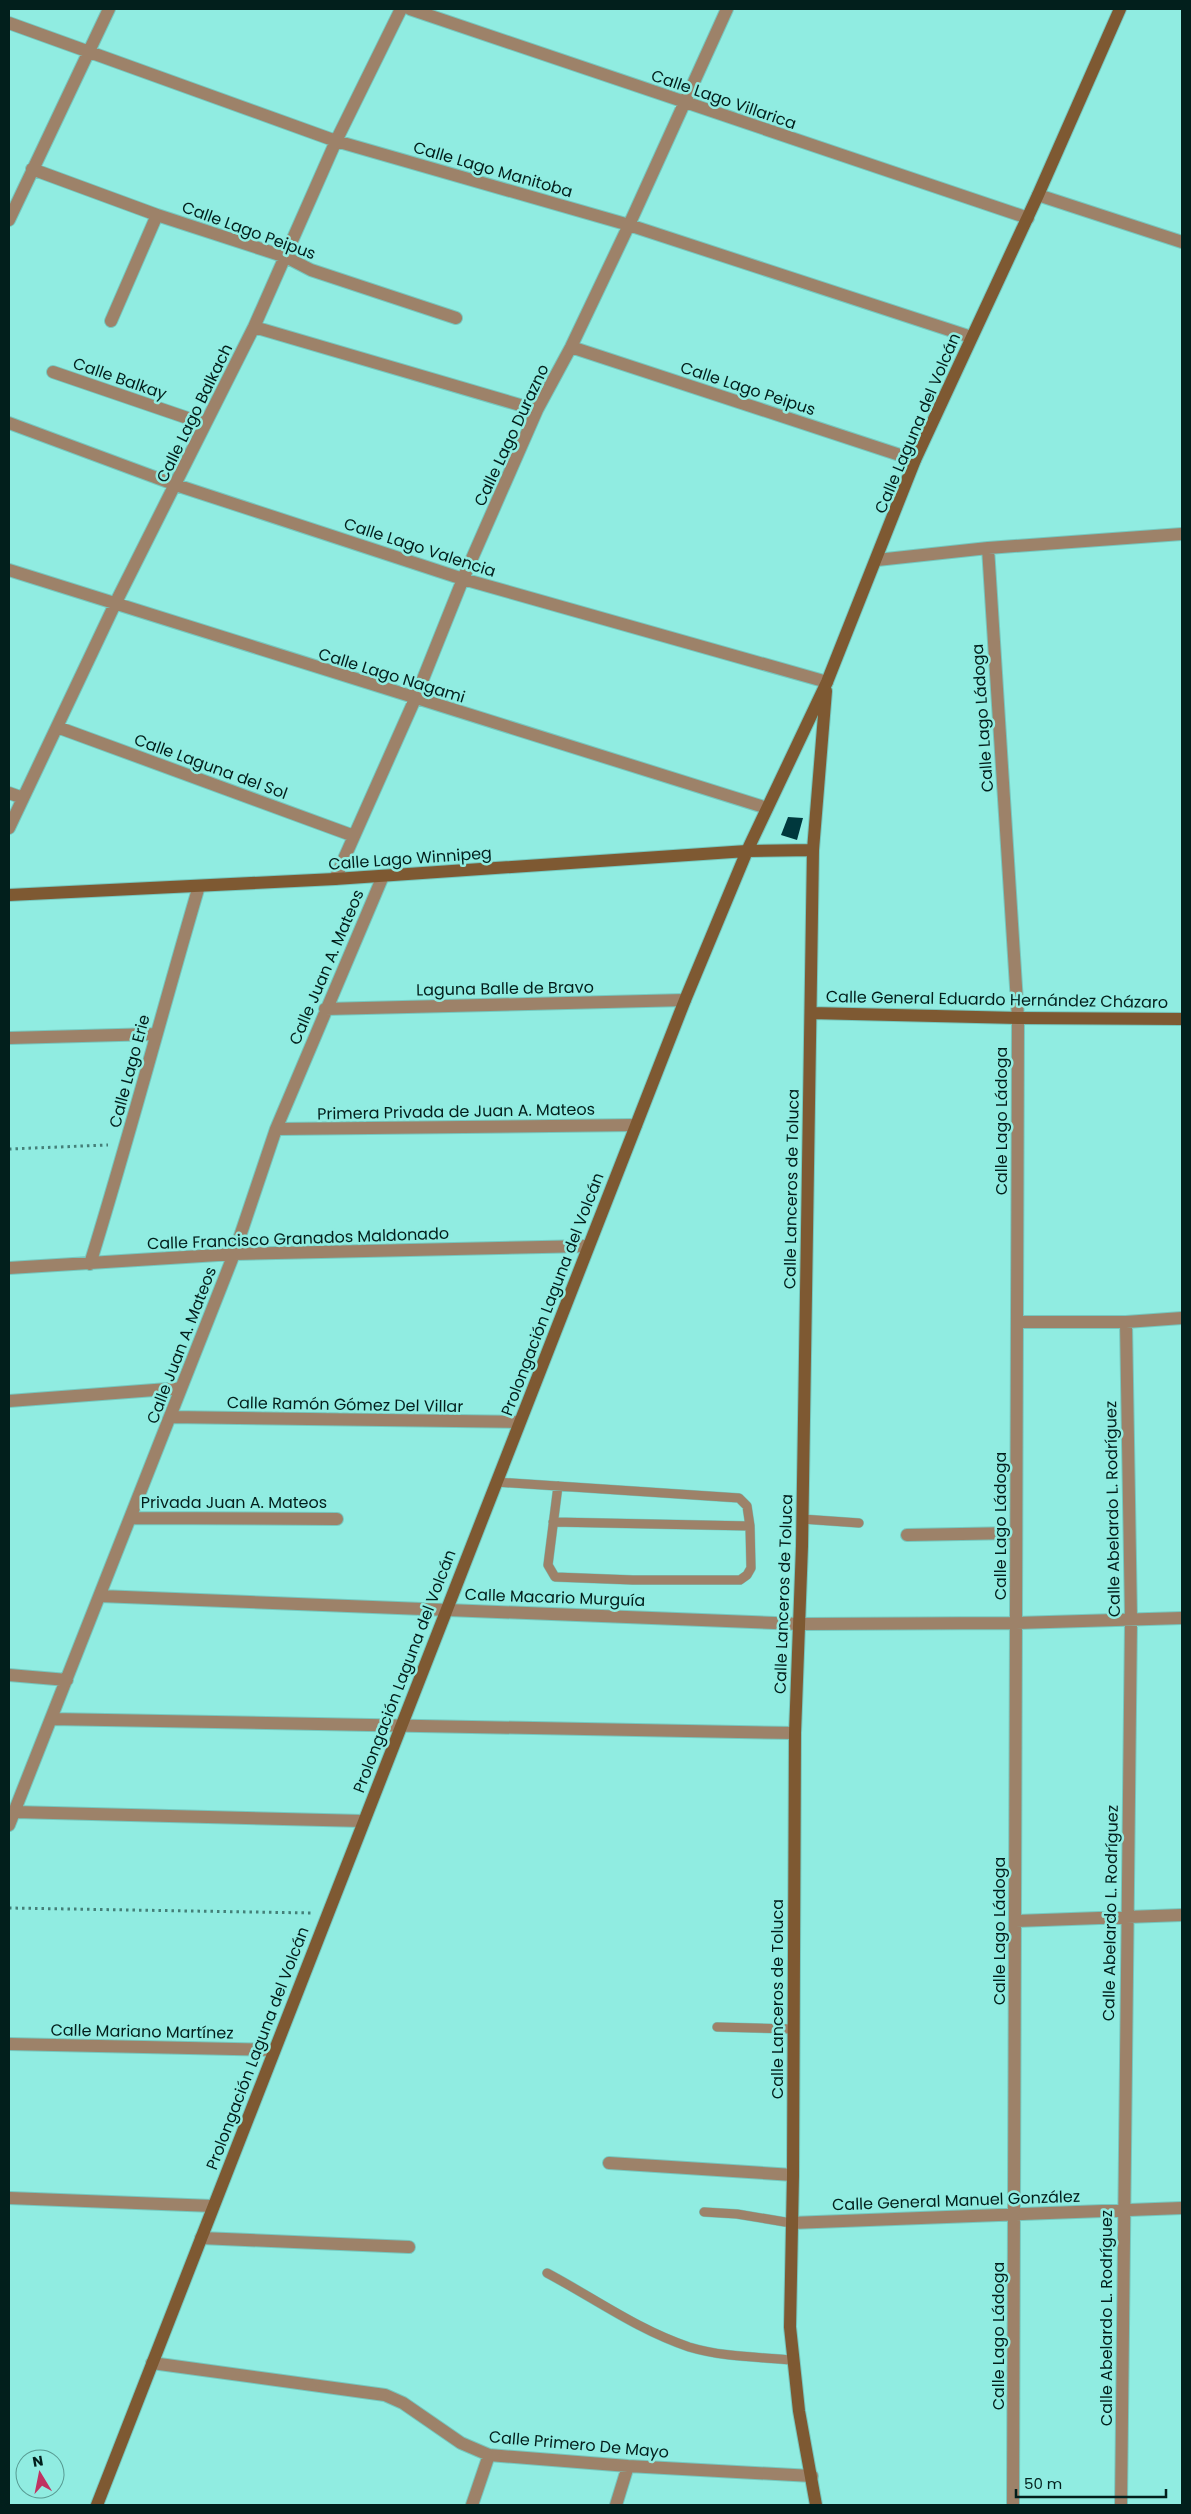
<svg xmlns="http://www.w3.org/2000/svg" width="1191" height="2514" font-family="Poppins,sans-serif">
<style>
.building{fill:#00383d}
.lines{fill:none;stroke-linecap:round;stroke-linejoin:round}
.lane-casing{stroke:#76c7be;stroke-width:10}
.street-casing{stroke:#76c7be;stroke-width:14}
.secondary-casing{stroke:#76c7be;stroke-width:14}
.path{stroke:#447f78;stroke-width:3;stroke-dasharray:2.5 4;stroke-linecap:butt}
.lane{stroke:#9d8269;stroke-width:9}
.street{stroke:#9d8269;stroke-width:12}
.secondary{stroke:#7e5932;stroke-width:12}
.labels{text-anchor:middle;stroke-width:5;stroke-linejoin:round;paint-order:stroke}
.street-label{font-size:16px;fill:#021f1c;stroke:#90ece1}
</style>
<rect width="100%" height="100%" fill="#90ece1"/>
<!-- building -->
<path class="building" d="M788,817L803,818L797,840L781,835Z"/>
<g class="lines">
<!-- lane casing -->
<g class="lane-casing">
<path id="lane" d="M496,1482L739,1498L747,1506L750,1526L751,1568L747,1575L740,1580H633L555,1577L548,1565L558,1486
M802,1519L859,1523
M553,1522L750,1526
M717,2027L793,2029
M704,2212L737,2214L791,2223
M547,2273C594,2298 638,2330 689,2347C722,2357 758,2357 792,2360"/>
</g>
<!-- street casing -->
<g class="street-casing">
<path id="street" d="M410,9L1028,218
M9,23L336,141L629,225L971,337
M32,169L157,215L286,257L311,270L456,318
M1038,195L1182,242
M9,220L109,9
M111,321L157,215
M254,327L537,410
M571,347L915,460
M53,372L205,424
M9,423L176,485L463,579L827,682
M988,548L1018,1018L1013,2505
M877,560L988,548L1182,534
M9,570L767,808
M57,727L354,836
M9,793L23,798
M9,828L115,604L254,327L336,141L401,9
M335,879L415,699L463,579L537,410L571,347L629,225L727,9
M325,1009L685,1000
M9,1038L155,1034
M276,1129L636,1125
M90,1264C129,1138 162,1012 199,886
M9,1268L234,1254L588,1246
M1017,1322H1126L1182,1318
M9,1401L181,1388
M170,1417L519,1422
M130,1518L337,1519
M907,1535L1016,1533
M100,1596L800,1624L1016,1623L1182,1618
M9,1675L67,1680
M51,1719L795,1733
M15,1812L363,1821
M9,1825L234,1254L276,1129L383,876
M1015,1921L1182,1915
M9,2044L274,2050
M609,2163L793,2175
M9,2198L213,2206
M791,2223L1182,2208
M201,2238L409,2247
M152,2363L385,2395L403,2403L461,2443L489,2455L628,2466L812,2476
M472,2505L489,2455
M616,2505L628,2466
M1121,2505L1131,1619L1126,1322"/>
</g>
<!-- secondary casing -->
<g class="secondary-casing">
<path id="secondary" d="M9,895L335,879L747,851L813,850
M811,1013L1018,1018L1182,1019
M97,2505L685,1000L747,851L827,682L915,460L1038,195L1120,9
M816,2505L799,2411L790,2327L793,2175L795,1733L802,1546L813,850L826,691"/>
</g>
<!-- path -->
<path class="path" d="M9,1149L108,1145
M9,1908L313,1913"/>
<!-- lane -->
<use href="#lane" class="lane"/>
<!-- street -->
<use href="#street" class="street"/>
<!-- secondary -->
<use href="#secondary" class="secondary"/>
</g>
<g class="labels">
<!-- street labels -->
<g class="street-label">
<text transform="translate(724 99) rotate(19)" y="6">Calle Lago Villarica</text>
<text transform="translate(493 169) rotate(16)" y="6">Calle Lago Manitoba</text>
<text transform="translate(249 230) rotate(20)" y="6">Calle Lago Peipus</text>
<text transform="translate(120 378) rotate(19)" y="6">Calle Balkay</text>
<text transform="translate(748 388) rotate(18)" y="6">Calle Lago Peipus</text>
<text transform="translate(194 413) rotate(-64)" y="6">Calle Lago Balkach</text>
<text transform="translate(917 423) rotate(-67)" y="6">Calle Laguna del Volcán</text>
<text transform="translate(511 435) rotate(-65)" y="6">Calle Lago Durazno</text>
<text transform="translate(420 547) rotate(18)" y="6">Calle Lago Valencia</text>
<text transform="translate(392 675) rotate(17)" y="6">Calle Lago Nagami</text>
<text transform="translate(982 718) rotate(-94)" y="6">Calle Lago Ládoga</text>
<text transform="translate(211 766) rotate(20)" y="6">Calle Laguna del Sol</text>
<text transform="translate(410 858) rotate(-4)" y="6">Calle Lago Winnipeg</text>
<text transform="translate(326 967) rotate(-67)" y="6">Calle Juan A. Mateos</text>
<text transform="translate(505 988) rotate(-1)" y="6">Laguna Balle de Bravo</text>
<text transform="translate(997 999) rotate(1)" y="6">Calle General Eduardo Hernández Cházaro</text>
<text transform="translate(129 1071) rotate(-75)" y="6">Calle Lago Erie</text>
<text transform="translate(456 1111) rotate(-1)" y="6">Primera Privada de Juan A. Mateos</text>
<text transform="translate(1001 1121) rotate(-90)" y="6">Calle Lago Ládoga</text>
<text transform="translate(791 1189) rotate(-89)" y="6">Calle Lanceros de Toluca</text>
<text transform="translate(298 1238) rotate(-2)" y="6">Calle Francisco Granados Maldonado</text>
<text transform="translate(552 1294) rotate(-69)" y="6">Prolongación Laguna del Volcán</text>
<text transform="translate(181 1345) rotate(-69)" y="6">Calle Juan A. Mateos</text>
<text transform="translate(345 1404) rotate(1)" y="6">Calle Ramón Gómez Del Villar</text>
<text x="234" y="1508">Privada Juan A. Mateos</text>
<text transform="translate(1112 1509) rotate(-91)" y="6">Calle Abelardo L. Rodríguez</text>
<text transform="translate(1000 1526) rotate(-90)" y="6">Calle Lago Ládoga</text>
<text transform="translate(783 1594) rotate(-88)" y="6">Calle Lanceros de Toluca</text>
<text transform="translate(555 1597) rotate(2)" y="6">Calle Macario Murguía</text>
<text transform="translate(404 1671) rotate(-69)" y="6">Prolongación Laguna del Volcán</text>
<text transform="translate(1110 1913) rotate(-89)" y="6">Calle Abelardo L. Rodríguez</text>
<text transform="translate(999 1931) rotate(-90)" y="6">Calle Lago Ládoga</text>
<text transform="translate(777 1999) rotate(-90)" y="6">Calle Lanceros de Toluca</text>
<text transform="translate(142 2031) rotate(1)" y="6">Calle Mariano Martínez</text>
<text transform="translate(257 2048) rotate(-69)" y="6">Prolongación Laguna del Volcán</text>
<text transform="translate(956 2200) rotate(-2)" y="6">Calle General Manuel González</text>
<text transform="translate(1106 2318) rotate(-90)" y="6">Calle Abelardo L. Rodríguez</text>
<text transform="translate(998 2336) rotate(-90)" y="6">Calle Lago Ládoga</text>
<text transform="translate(579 2444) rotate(5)" y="6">Calle Primero De Mayo</text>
</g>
</g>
<!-- border -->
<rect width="1191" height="2514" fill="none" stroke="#021f1c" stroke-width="20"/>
<!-- north arrow -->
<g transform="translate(40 2474) rotate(350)"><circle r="24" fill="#90ece1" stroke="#579a92"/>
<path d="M0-4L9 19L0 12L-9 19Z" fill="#c03261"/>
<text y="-8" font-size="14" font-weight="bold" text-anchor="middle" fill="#021f1c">N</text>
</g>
<!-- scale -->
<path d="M1016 2489v8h150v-8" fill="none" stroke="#021f1c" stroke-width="2.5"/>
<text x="1024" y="2489" font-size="15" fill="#021f1c" stroke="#90ece1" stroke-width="4" paint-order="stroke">50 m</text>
</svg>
